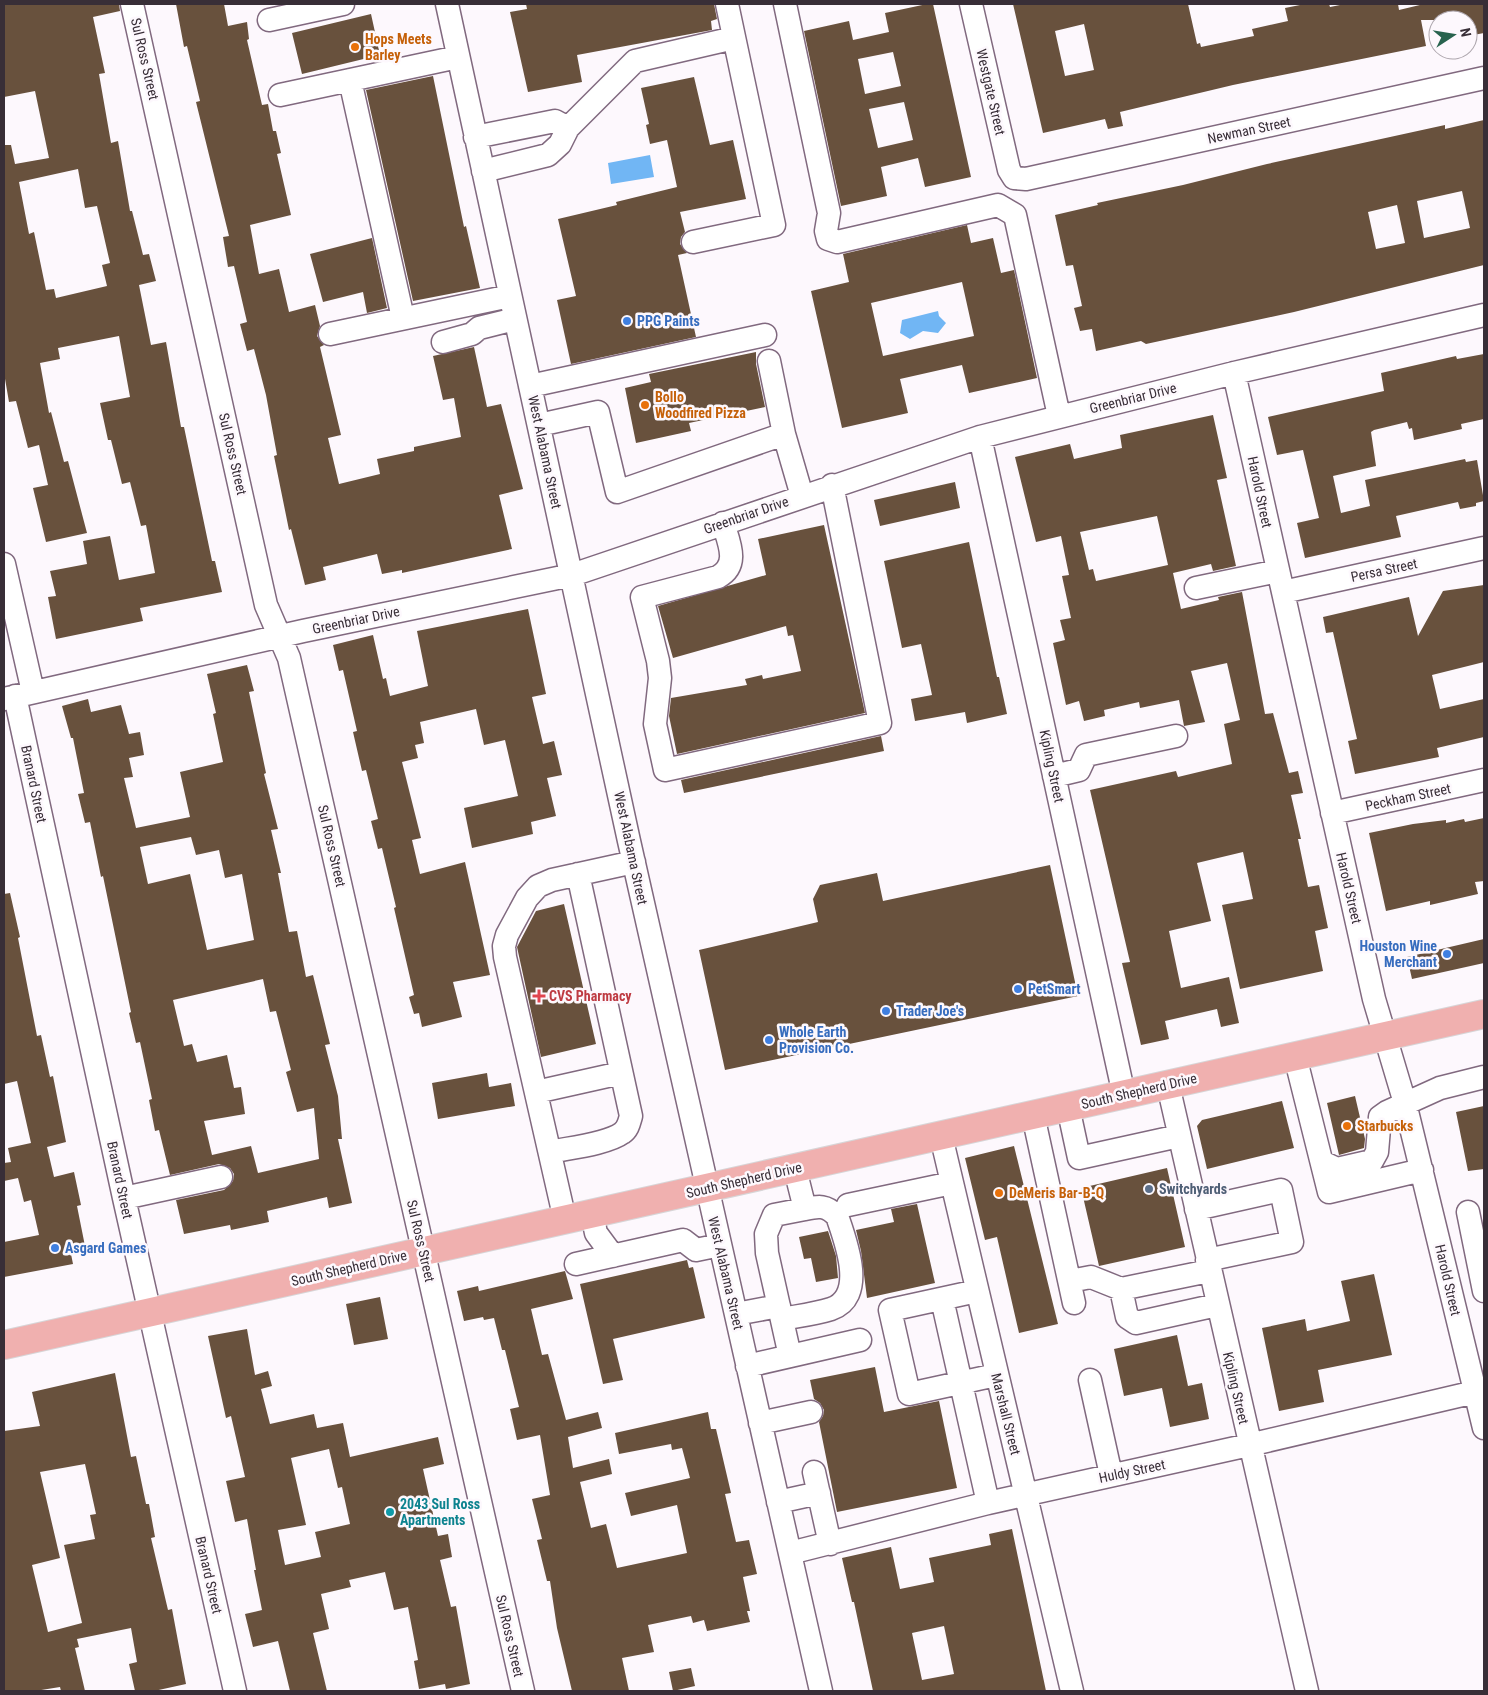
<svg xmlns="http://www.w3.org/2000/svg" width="1488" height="1695" font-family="'Roboto Condensed',sans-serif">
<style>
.water{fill:#71b6f4}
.building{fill:#68513d;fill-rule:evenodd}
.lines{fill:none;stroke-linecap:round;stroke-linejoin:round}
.minor-casing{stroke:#81697f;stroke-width:25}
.major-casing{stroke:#d7d5d7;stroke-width:30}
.minor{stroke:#fff;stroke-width:22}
.major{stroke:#f0b0af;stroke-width:28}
.food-dot{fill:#e8710a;stroke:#fdf8fd;stroke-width:2}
.shop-dot{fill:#3f7fe0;stroke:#fdf8fd;stroke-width:2}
.health-dot{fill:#e0444e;stroke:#fdf8fd;stroke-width:2}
.service-dot{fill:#5c6f8a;stroke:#fdf8fd;stroke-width:2}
.culture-dot{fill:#0f9aa8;stroke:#fdf8fd;stroke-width:2}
.labels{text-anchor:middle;stroke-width:5;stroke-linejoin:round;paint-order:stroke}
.food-label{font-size:14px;font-weight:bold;fill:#c56008;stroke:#fdf8fd;text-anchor:start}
.street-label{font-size:14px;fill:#382e37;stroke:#fdf8fd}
.shop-label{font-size:14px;font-weight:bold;fill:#366cbe;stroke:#fdf8fd;text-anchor:start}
.health-label{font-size:14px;font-weight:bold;fill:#be3a42;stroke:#fdf8fd;text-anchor:start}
.service-label{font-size:14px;font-weight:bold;fill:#4e5e75;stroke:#fdf8fd;text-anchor:start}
.culture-label{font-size:14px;font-weight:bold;fill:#0d838f;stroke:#fdf8fd;text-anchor:start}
</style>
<rect width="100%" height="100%" fill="#fdf8fd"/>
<!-- water -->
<path class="water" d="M650,155L654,177L611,184L608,163Z
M938,311L939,316L946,323L938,333L923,331L910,339L900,333L902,320Z"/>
<!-- building -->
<path class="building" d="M4,4H119L120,11L93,17L105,73L99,74L111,143L118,141L130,211H132L143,255L149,254L156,281L139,285L151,345L166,342L181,427H184L212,561H215L222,592L140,608L143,621L56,639L48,597L56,596L50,571L87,564L83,541L110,536L119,580L155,573L146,525L141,526L130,482L122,484L111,440H108L100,403L130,397L119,336L58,348L60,359L40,363L49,413L51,412L64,462L68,461L87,533L46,542L33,488L48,485L39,445L28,448L16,401L9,402L4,373V145H11L15,164L49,158L35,91L4,97ZM78,169L85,208L97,206L110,263L102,265L107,286L56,298L54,289L46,290L34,232L29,234L19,182Z
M176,4H224L228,26L247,22L249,39L247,40L262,105L268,104L273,131H276L281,153L277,154L291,215L250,225L259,274L279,269L289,312L315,305L320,326L317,336L324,345L320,347L341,435L328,438L339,484L380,474L377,459L414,451V447L461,437L454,398L443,400L433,356L474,347L487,407L501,404L523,489L499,495L512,549L402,573V570L382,574L377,554L323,567L326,580L305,585L291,529L289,530L274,456L277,455L266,395L254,349L247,351L240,324L247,322L234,266L228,267L223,237L229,236L196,102L200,101L187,46L184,47Z
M526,4H714L717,19L711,21L712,30L577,55L582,82L528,92L510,12L527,9Z
M927,4H933L971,177L925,187L918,158L881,167L887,196L841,206L804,31L849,21L853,40L889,32L885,13ZM893,52L901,86L865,94L858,59ZM904,102L913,140L878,148L869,109Z
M1013,4H1188L1197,44L1200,43L1201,47L1254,36L1252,29L1288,21L1285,8L1305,4H1329L1330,7L1345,4H1398L1399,10L1424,4H1484V33L1468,36V20H1421L1426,46L1233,85L1120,112L1123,126L1108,129L1105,119L1043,133ZM1084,24L1094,70L1065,76L1055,31Z
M371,14L380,55L302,74L292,33Z
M433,76L464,227L466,226L480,288L413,301L366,90Z
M694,77L710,145L733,140L746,199L680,212L685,232L681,237L680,244L687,253L678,255L696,337L571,364L557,300L576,296L558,219L617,205L616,202L677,187L667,140L650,144L646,125L649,124L641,88Z
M1484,120V265L1294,312L1146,344L1141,341L1096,351L1092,329L1080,331L1074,308L1082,306L1073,265L1066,266L1055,215L1098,205L1097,203L1183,185L1267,164L1445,125V129ZM1462,191L1470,228L1424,238L1417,201ZM1397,205L1405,243L1376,249L1368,212Z
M967,225L971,243L993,238L1001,273L1014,270L1037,378L969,393L962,365L900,379L908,413L842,428L811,291L849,282L843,254ZM962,282L974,336L883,356L871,303Z
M372,238L387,308L367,313L363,292L323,302L310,254Z
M756,352V364L765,407L689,423L691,431L636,443L625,388L651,382L649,374Z
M1484,354V419L1461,424L1462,429L1414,440L1412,428L1409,429L1407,422L1374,430L1371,432L1376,466L1333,476L1341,513L1370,506L1365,480L1465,459L1466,462L1477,460L1484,501L1476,503V506L1460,509L1458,502L1396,516L1401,537L1305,558L1297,523L1319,518L1303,450L1277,455L1268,417L1384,391L1381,373L1456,356L1457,359Z
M1213,415L1227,478L1217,480L1236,566L1213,571L1211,564L1173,573L1181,609L1219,600L1218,597L1242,592L1265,714L1273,713L1289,773L1298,771L1303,793L1291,795L1301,839H1298L1308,887L1319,885L1328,928L1315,931L1323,971L1240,989L1222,905L1253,899L1243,852L1197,863L1211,921L1169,931L1181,988L1229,977L1239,1023L1221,1027L1217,1009L1165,1021L1169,1039L1141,1045L1122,963L1130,962L1090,790L1176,771L1178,777L1232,764L1224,724L1240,720L1227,663L1191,671L1205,722L1184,726L1179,700L1140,708L1139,702L1104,710L1105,716L1084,721L1079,701L1066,705L1053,643L1065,640L1060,620L1071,618L1062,576L1069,575L1061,536L1036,542L1015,457L1070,444L1074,459L1122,448L1120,435ZM1157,516L1168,565L1096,581L1093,569L1089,570L1080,532Z
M955,482L960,508L880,526L874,500Z
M824,525L865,713L677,754L669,716L671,698L747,685L745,679L762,675L763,679L801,671L793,635L788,636L786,626L673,658L658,606L766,575L758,539Z
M969,542L997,677H999L1007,714L967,723L965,712L915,721L911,699L932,695L921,644L902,648L884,561Z
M1484,585V662L1432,675L1440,709L1484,699V737L1437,748L1439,757L1355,774L1348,741L1357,739L1333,632L1326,633L1323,617L1409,597L1418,636L1443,591Z
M528,609L546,694L532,697L543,744L554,741L562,775L547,778L556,816L531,822L533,834L472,848L464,808L518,796L505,740L484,745L476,709L420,722L424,743L415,745L418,758L402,762L421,838L412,840L420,874L465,862L490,975L453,982L462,1017L422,1027L419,1013L414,1014L409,997L414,995L394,908L396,907L382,848L378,849L371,821L378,819L366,770L362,771L353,732L357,731L343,670L339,671L333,645L373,635L383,679L386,678L390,696L428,686L417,631Z
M247,665L254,691L249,692L266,773L264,774L278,829L271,830L281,873H278L289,932L297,931L306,977L313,975L330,1044L325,1045L338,1096L342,1139H338L352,1203L329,1208L327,1197L267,1211L269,1222L231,1230L230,1225L184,1234L176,1200L224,1190L233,1181L234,1174L230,1168L219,1164L170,1175L159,1130L155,1131L149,1100L152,1099L140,1042L136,1043L129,1013L131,1012L103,876L101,877L90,822L85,823L78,794L84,793L73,738H71L62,706L88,699L91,712L121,705L129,734L140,732L144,755L129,758L133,777L124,778L136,828L190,817L180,772L223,762L213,714L216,713L207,674ZM191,837L196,855L219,850L225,878L242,874L254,940L207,950L190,874L148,884L140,847ZM263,979L270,1012L276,1011L291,1070L286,1072L297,1112L314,1108L319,1159L258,1173L251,1146L212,1155L204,1121L245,1114L241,1087L234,1088L227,1055L197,1062L192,1044L184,1046L173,1000Z
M881,736L884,751L684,793L681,780Z
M1484,818V881L1475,882L1478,894L1430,905V901L1386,911L1369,833L1413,824L1446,820V823L1464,819L1465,822Z
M1050,865L1078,996L725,1070L699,950L818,922L813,899L820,885L877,873L883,901Z
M10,893L20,937L18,938L37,1036L41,1035L50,1077L53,1076L66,1142L47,1147L54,1177L74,1172L81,1205L77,1206L86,1251L71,1254L73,1264L4,1277V1242L39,1235L31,1200L24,1202L18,1178L4,1181V1163L11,1162L8,1148L31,1143L17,1081L4,1084V894Z
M564,904L596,1044L541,1057L517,947L536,911Z
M1484,939V963L1412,979L1407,957Z
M487,1073L489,1087L511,1083L515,1106L438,1119L432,1083Z
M1355,1096L1365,1139L1364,1148L1339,1155L1327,1103Z
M1282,1101L1294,1148L1207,1169L1197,1126L1202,1120Z
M1484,1106V1169L1468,1171L1456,1112Z
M1014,1146L1058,1324L1019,1333L997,1237L985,1240L965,1158Z
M1167,1168L1185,1247L1099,1266L1081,1188Z
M917,1204L935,1283L867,1298L861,1251L856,1230L894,1222L891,1209Z
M828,1231L836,1256L838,1278L816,1282L811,1258L804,1259L799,1237Z
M687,1260L689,1268L693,1267L705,1318L613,1339L623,1380L603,1384L580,1284Z
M565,1271L573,1299L531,1309L542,1355L548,1354L566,1420L598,1412L602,1428L568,1437L573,1468L609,1459L612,1474L580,1482L591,1528L606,1524L617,1568L687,1553L677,1505L631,1516L625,1493L690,1478L682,1448L672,1450L671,1444L619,1454L615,1433L708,1412L711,1429H716L731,1493L725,1494L736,1542L749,1540L757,1574L743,1577L750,1611H747L750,1622L707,1631L704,1620L693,1623L691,1616L648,1625L654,1652L622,1658L629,1691H572L557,1628L550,1581H547L537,1540L542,1539L532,1499L550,1495L540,1435L517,1440L510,1409L519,1407L505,1350H502L494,1318L484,1320L483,1317L464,1321L457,1291L478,1286L479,1291Z
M1374,1274L1392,1355L1318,1370L1324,1402L1279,1411L1262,1328L1305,1319L1307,1331L1350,1321L1341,1281Z
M380,1297L388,1339L354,1345L346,1304Z
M247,1329L255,1375L268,1371L272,1386L261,1389L270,1424L314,1414L317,1428L343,1423L350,1457L438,1437L444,1464L423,1469L438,1536L448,1534L452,1557L440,1560L451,1607L456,1606L470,1684L446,1689L445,1684L419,1689L414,1661L418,1660L408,1607L394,1610L385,1572L349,1580L351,1587L321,1594L329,1629L313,1633L327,1691H290L278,1641L253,1647L245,1614L262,1610L254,1570H256L247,1519L235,1522L226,1481L245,1477L231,1416L226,1418L208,1336ZM329,1449L338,1488L342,1487L350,1524L315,1532L321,1557L285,1565L278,1530L306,1525L291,1458Z
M1177,1335L1188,1386L1202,1383L1209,1419L1170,1427L1162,1388L1124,1396L1114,1349Z
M875,1367L884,1412L939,1401L957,1488L837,1512L819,1422L823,1416L824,1410L820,1403L814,1399L810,1380Z
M115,1373L131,1457L136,1456L146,1504H149L155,1537L151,1538L168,1610L172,1609L186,1684L154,1691H135L129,1664L137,1662L131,1628L77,1639L79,1647L75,1648L85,1691H61L60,1687L35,1691H4V1431L40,1426L32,1392ZM85,1464L96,1514L90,1515L95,1539L64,1545L82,1623L48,1632L32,1565L60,1558L40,1472Z
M1012,1529L1046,1691H873L854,1602H852L842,1558L891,1547L900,1589L934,1582L929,1558L991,1545L989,1534ZM944,1626L954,1674L922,1680L912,1633Z
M691,1668L695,1686L673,1691L669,1672Z"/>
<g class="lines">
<!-- minor casing -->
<g class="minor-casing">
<path id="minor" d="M132,4L266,605L289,658L523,1691
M447,4L629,841L821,1691
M785,4L829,213L826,231L828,239L837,242L998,205L1015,215L1059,416
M971,4L1009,170L1014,178L1026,179L1484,78
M269,20L343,4
M350,80L403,318
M280,95L458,57
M568,128L635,61L734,38
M475,137L555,121L568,128L560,144L548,155L483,171
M693,242L774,225L727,4
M330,334L510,296
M443,342L472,334L479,328L515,319
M769,361L784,434L802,496
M1234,373L1374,999L1405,1103L1484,1428
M530,386L765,335
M539,425L598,412L617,492L784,434
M980,437L1124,1095
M723,523C729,543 740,565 718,577L642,597L658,661L660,678L655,724L665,770L880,723L832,485
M4,564L33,692
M1196,588L1278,571
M1283,592L1484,548
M15,696L124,1198L235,1691
M4,699L303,631L572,575L980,437L1234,373L1484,315
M1054,776L1079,770L1086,755L1176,736
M1332,813L1484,780
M1295,1056L1329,1192L1422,1170
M1168,1085L1307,1691
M536,1092L621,1073
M1068,1107L1079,1158L1179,1136
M1033,1115L1074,1303
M941,1136L1072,1691
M550,1152C568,1148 607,1144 622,1133C628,1129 629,1123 631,1116L578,874
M1322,1162L1337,1169L1372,1161L1377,1152L1380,1117L1387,1112L1440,1088L1484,1077
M124,1198L221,1177
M848,1205L952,1183
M1196,1209L1281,1190L1292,1242L1207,1260
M1468,1212L1484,1291
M592,1214L596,1233L613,1256
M565,1220L505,957L504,946L507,935L527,898L538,886L552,880L634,862
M576,1264L683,1240L696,1250L720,1245
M1209,1271L1121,1289L1127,1317L1136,1323L1217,1305
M1070,1281L1091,1277L1121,1289
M977,1291L890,1310L909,1394L996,1375
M942,1299L988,1503
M736,1314L779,1306
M782,1319C798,1316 815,1314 831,1309C867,1297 846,1242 837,1216C826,1205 819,1206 805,1209
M790,1356L767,1253L766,1234L774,1215L805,1209L795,1169
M747,1366L860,1340
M1090,1380L1111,1475
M760,1423L811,1412
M814,1472L830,1544
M778,1502L819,1493
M790,1553L988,1503L1249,1445L1475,1392"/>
</g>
<!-- major casing -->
<g class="major-casing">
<path id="major" d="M4,1345L1484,1014"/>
</g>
<!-- minor -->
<use href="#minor" class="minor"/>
<!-- major -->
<use href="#major" class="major"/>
</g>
<!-- markers -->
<g class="food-dot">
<circle cx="355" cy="47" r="5"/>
<circle cx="645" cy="405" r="5"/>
<circle cx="1347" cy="1126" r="5"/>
<circle cx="999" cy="1193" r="5"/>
</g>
<g class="shop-dot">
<circle cx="627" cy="321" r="5"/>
<circle cx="1447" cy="954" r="5"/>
<circle cx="1018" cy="989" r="5"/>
<circle cx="886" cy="1011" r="5"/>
<circle cx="769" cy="1040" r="5"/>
<circle cx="55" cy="1248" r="5"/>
</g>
<path class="health-dot" d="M536.5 988.5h5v5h5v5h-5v5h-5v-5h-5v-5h5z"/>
<circle class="service-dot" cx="1149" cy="1189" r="5"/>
<circle class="culture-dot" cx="390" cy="1512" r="5"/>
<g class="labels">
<!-- food labels -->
<g class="food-label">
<text x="365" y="44">Hops Meets<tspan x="365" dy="16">Barley</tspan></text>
<text x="655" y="402">Bollo<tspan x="655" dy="16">Woodfired Pizza</tspan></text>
<text x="1357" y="1131">Starbucks</text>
<text x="1009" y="1198">DeMeris Bar-B-Q</text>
</g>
<!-- street labels -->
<g class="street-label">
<text transform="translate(145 59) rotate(77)" y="5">Sul Ross Street</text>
<text transform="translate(991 92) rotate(77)" y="5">Westgate Street</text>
<text transform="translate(1249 130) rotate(-12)" y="5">Newman Street</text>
<text transform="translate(1133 398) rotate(-14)" y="5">Greenbriar Drive</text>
<text transform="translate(545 452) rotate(78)" y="5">West Alabama Street</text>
<text transform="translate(233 454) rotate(77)" y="5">Sul Ross Street</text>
<text transform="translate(1260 492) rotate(78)" y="5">Harold Street</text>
<text transform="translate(746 515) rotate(-19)" y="5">Greenbriar Drive</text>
<text transform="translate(1384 570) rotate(-12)" y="5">Persa Street</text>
<text transform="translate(356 620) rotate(-12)" y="5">Greenbriar Drive</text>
<text transform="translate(1052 766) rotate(78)" y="5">Kipling Street</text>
<text transform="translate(34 784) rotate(78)" y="5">Branard Street</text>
<text transform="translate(1408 797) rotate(-12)" y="5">Peckham Street</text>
<text transform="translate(332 846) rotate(77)" y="5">Sul Ross Street</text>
<text transform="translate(631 848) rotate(78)" y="5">West Alabama Street</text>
<text transform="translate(1349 888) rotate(77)" y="5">Harold Street</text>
<text transform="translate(1139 1091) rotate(-13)" y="5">South Shepherd Drive</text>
<text transform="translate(120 1180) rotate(78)" y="5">Branard Street</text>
<text transform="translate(744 1180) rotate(-13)" y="5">South Shepherd Drive</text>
<text transform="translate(421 1241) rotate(77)" y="5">Sul Ross Street</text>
<text transform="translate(349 1268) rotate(-13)" y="5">South Shepherd Drive</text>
<text transform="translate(726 1273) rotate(77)" y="5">West Alabama Street</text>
<text transform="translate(1448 1280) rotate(77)" y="5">Harold Street</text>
<text transform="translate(1236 1388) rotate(77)" y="5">Kipling Street</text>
<text transform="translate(1006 1414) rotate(76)" y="5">Marshall Street</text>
<text transform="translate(1132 1471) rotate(-12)" y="5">Huldy Street</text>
<text transform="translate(209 1575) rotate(77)" y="5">Branard Street</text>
<text transform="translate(510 1636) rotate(77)" y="5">Sul Ross Street</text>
</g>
<!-- shop labels -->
<g class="shop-label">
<text x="637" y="326">PPG Paints</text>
<text x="1437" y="951" text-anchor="end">Houston Wine<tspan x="1437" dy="16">Merchant</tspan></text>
<text x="1028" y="994">PetSmart</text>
<text x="896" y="1016">Trader Joe's</text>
<text x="779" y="1037">Whole Earth<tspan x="779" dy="16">Provision Co.</tspan></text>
<text x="65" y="1253">Asgard Games</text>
</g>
<!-- health labels -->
<g class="health-label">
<text x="549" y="1001">CVS Pharmacy</text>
</g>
<!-- service labels -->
<g class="service-label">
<text x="1159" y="1194">Switchyards</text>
</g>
<!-- culture labels -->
<g class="culture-label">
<text x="400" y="1509">2043 Sul Ross<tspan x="400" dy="16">Apartments</tspan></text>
</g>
</g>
<!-- border -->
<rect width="1488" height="1695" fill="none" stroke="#382e37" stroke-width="10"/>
<!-- north arrow -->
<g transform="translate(1453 35) rotate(78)"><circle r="24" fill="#fdf8fd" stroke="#aea7ae"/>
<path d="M0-4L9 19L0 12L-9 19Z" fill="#28634e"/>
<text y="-8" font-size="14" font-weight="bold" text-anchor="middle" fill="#382e37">N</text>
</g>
</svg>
